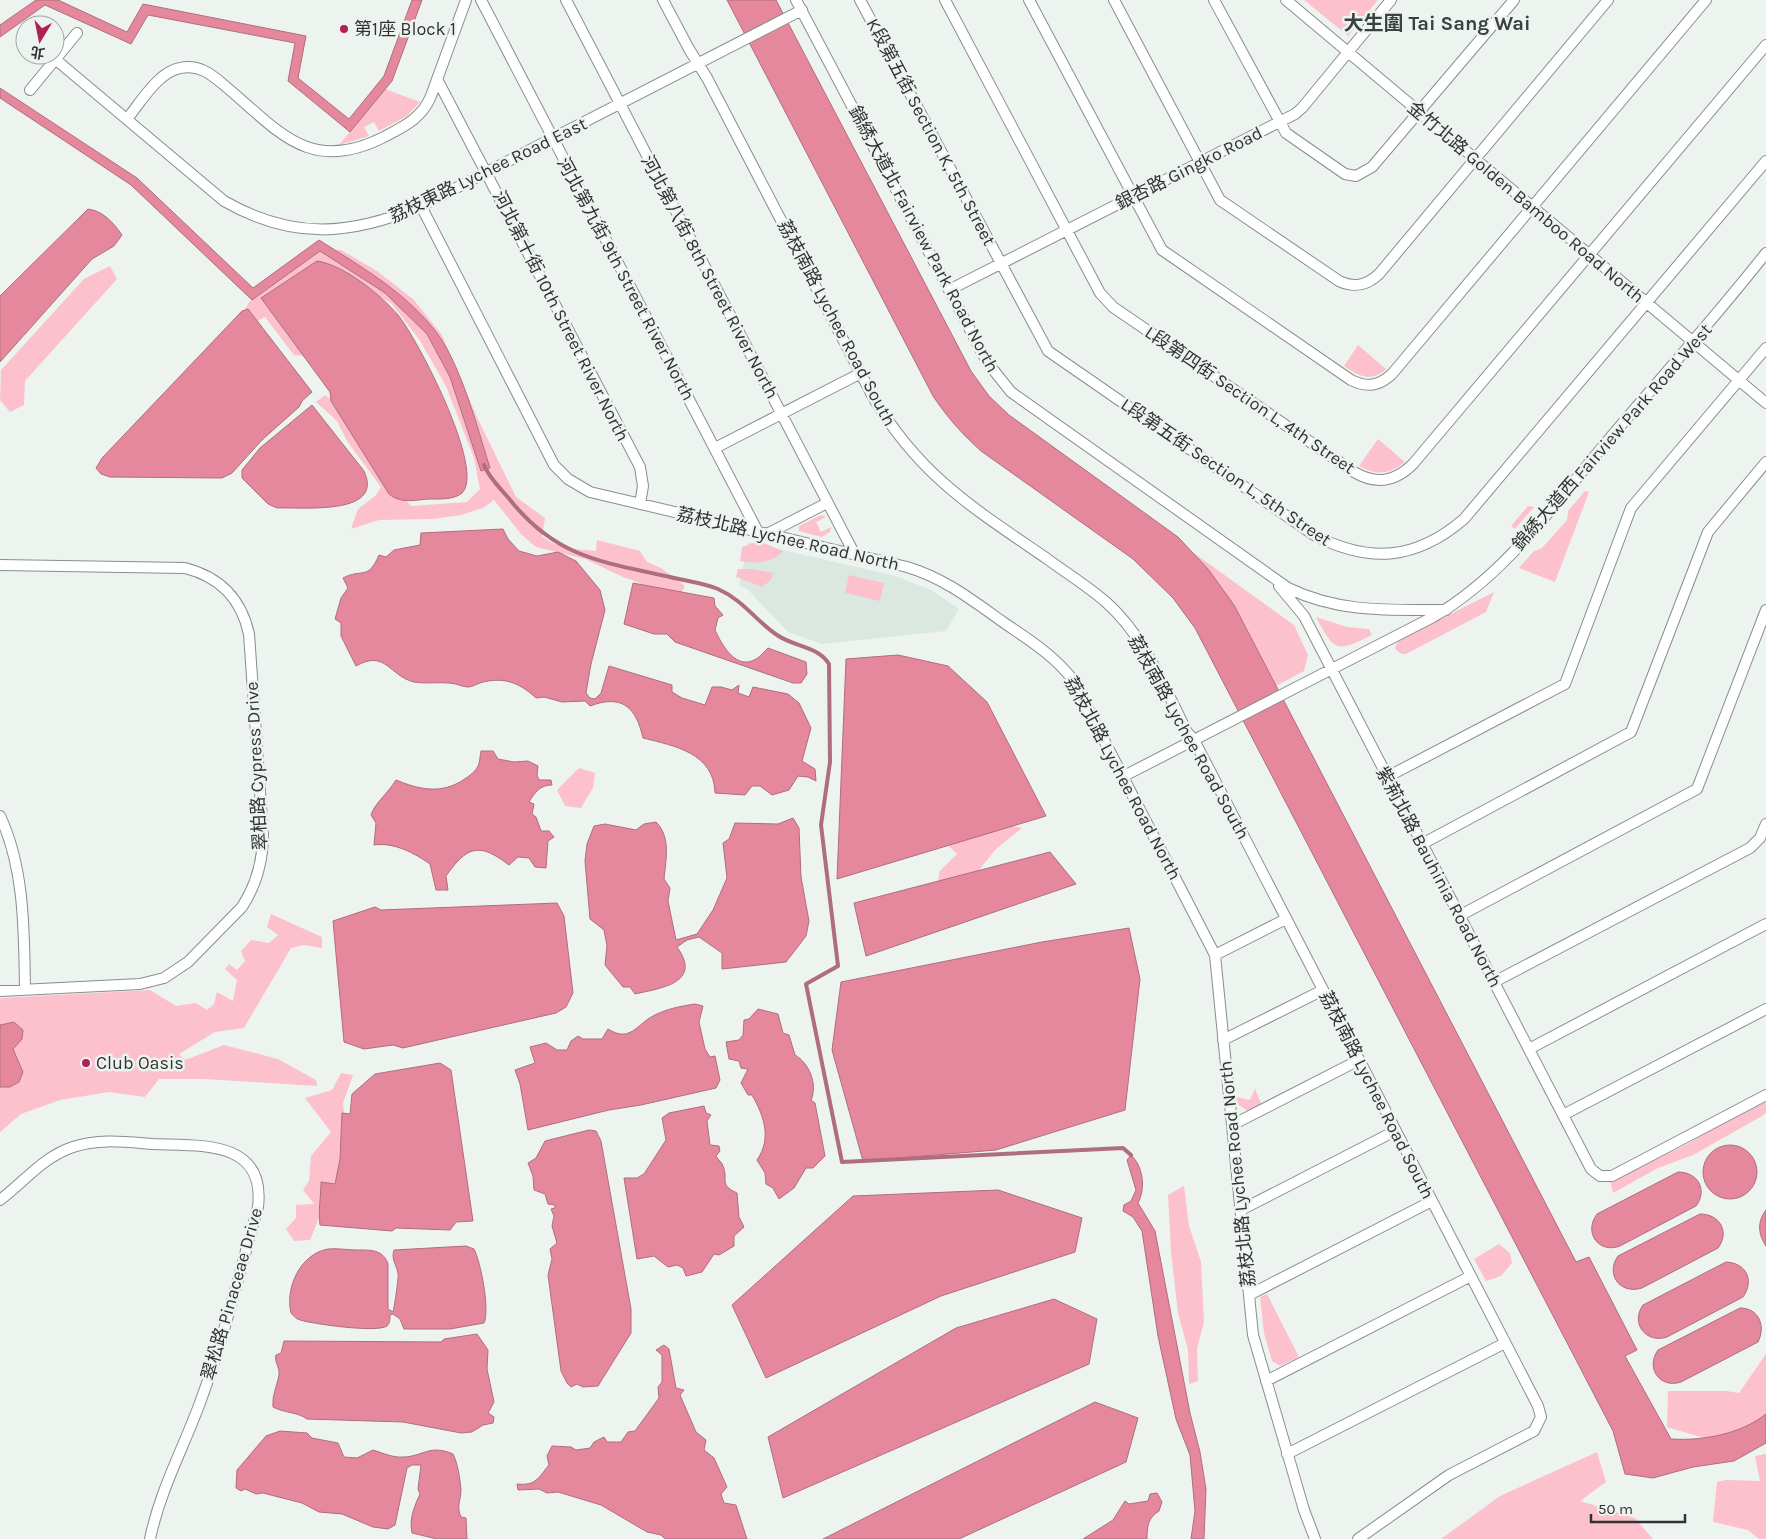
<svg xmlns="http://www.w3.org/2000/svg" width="1766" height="1539" font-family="Karla,'Noto Sans TC',sans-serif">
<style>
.built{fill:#dbe8e1}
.green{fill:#fcc1cc}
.water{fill:#e5889d;stroke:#af6e7d}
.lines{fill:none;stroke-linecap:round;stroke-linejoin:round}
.stream{stroke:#af6e7d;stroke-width:4}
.street-casing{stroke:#888e8b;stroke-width:12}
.street{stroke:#fff;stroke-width:10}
.poi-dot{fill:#b02054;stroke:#edf4f0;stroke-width:2}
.labels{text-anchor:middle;stroke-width:5;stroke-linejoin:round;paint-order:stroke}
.poi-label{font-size:18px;fill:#303332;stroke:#edf4f0;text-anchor:start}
.street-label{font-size:18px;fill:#303332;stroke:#edf4f0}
.quarter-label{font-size:20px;font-weight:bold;fill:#3b413e;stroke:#edf4f0}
</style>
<rect width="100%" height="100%" fill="#edf4f0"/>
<!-- built -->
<path class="built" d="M748,542L896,576L933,591L959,609L946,631L822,644L788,632L747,589L739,586Z"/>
<!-- green -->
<path class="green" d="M1304,0H1378L1348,36Z
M385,89L420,102L407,116L379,131L374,122L364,127L369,136L339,145Z
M341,250L377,271L413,299L442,335L476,415L516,497L545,518L542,536C557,549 576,549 596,551L597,540L640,551L647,562L661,568L685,586L679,597L623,577L585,559L536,547L521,534L494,500L483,508L461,515L433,519L379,520L351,529L358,509L376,495L381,487L347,441L337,421L316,402L325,395L342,407L399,492L411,506L467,502L480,489L474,458L446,386L419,339L391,303L342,275L315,357L294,355L265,317L246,327L238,324L249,302L320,251Z
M110,266L117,279L25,381L24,405L10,412L0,400L1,370L84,279Z
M1358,345L1386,369C1371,383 1359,376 1344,366Z
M1378,439L1405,462C1390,474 1376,476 1359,466Z
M1585,491L1589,492L1555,582L1519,568L1534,551L1542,548L1567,520L1568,511Z
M1528,506L1534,507L1515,529L1511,526Z
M821,515L826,517L816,522L821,532L831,527L830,532L822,537L799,531V526Z
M759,541L783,551C773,563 755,564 740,561L742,547Z
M1194,553L1294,625L1308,655L1304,671L1276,686L1234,605Z
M738,569H753L773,573L771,580L762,587L736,577Z
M849,575L884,583L880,601L845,593Z
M1494,592L1486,612L1406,654H1402L1396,650L1395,647L1399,640Z
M1316,617L1347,627L1369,629L1372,635C1336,653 1335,652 1316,617Z
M579,768L595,773L593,788L581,808L565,806L557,790Z
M973,818L1022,828L996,849L959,895L937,906L939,872L957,854L937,835Z
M271,914L322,937V948L304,945L291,948L244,1028L215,1032L179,1054L185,1060L224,1045L278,1059L316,1080L317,1086L204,1079H159L145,1097L109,1092L60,1100L21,1114L0,1132V998L150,990L176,1006L196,1003L207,1010L214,1004L217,992L233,1001L237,980L225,969L229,964L237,970L245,961L241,951L251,940L269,943L278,935L267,927Z
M341,1073L353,1075L343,1103L347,1144L345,1164L328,1196L310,1240L294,1241L286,1229L296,1218V1205L314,1204L303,1190L309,1181L311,1156L331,1132L305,1098L332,1090Z
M1255,1089L1263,1108L1252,1114L1236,1103L1237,1097L1250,1100Z
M1766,1102V1113L1762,1116L1693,1155L1658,1168L1613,1193L1610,1180L1686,1145L1730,1118Z
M1184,1186L1189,1226L1201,1262L1204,1322L1197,1349L1198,1381L1189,1384L1188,1350L1178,1313L1171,1252L1168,1195Z
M1499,1244L1510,1253L1512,1263L1501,1276L1486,1281L1474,1259Z
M1267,1294L1299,1357L1280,1366L1272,1361L1264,1333L1260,1297Z
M1766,1354V1430L1734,1447L1667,1427L1668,1391H1726L1739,1393Z
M1597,1452L1606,1482L1580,1501L1635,1518L1653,1539H1441L1500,1496Z
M1766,1454V1539H1759L1748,1530L1713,1522L1717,1482L1726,1480L1760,1481L1755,1456Z"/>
<!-- water -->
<path class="water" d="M36,0H58L127,32L143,4L306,36L298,78L349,119L384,76L412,0H422L392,81L350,132L288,81L295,43L148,15L131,44L45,5L0,37V25Z
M727,0H776L971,371L989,396L1009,415L1178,537L1208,569L1234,605L1576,1262L1589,1257L1637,1350L1625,1356L1671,1439C1703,1441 1741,1434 1766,1414V1443L1734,1461L1693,1467L1653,1478L1625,1474L1613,1431L1195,628L1173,598L1133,559L981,451C962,434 947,417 933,396Z
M0,88L137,178L253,288L319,240C360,266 402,290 433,328C460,360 477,427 490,468L481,471L450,377L427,334L385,293L320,251L252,300L131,185L0,98Z
M88,209C103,211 113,222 122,235L114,246L92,259L0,362V296Z
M317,261C344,265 381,295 398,315C417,338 486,470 462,493C454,500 439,499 429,499C415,500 401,504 389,494L331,401L330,392L261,298Z
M248,309L312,392L302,401L299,407L262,440L232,473L222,478L110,477L101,474L96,468L102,458L242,311Z
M312,405L364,471C385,516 303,507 277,508L268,504L242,478V470L260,448Z
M503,529L508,539L519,551L537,556L558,552L576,561L600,590L605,610L591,664L586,693L590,698L595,699L601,693L609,666L672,685V692L682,698L705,705L712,687H721L732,690L739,685L738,693L749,697L753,687L788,694L799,703L811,728L802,761L815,769L816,781L808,777L798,776L789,790L772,795L760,786H752L745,795L715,793C714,753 675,746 643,738C636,707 622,694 590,706L585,701L562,702L544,697L536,698C520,683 505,677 483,682C478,683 473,687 468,687C462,687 456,683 449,683C438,682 425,684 414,682C389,676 386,649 356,666L341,636V623L335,619L341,598L348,588L343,578C362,568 368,581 379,555L386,557L394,550L420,545L421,533Z
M633,583L714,598L715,606L723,615L718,618L715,630C722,645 736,671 756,659C760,657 765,651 768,648L806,662L807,674L801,683H793L675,642L667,634H654L624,624Z
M898,655L948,666L987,702L1046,816L837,879L846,659Z
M481,751H493L498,759L514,762L528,761L538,766L537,775L539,780H551L552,785C540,785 535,792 529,802L534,804L532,814L536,817L541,831H549L554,837L548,841L546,868L535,867L529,858L518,857L509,865C479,842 467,846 446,876L448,890H436L430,864C414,853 394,842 374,845L376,823L371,815C374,804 389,792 396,780C418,789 438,794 460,782C466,778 475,773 478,766C480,763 480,755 481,751Z
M793,818L799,828L801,877L809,921L806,936L786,962L722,969V953L699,937L687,940L677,947C703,983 661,988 635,994L630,987H623L605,965L607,946L604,930L590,919L585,861L587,844L594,826L605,824L636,830L644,824L656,822C671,837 666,859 664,879L670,888L668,901L676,940L697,934L713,910L727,878L723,843L729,839L735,823L778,824Z
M1050,852L1076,884L866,956L854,903Z
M557,903L564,916L573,993L566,1007L556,1013L403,1048L393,1045L364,1049L344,1042L333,921L375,907L381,910Z
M1129,928L1140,979L1125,1110L996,1150L863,1161L832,1050L841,982L1042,942Z
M695,1004L703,1006L699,1022L705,1049L710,1057L715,1056L720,1080L716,1088L641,1105L609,1110L528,1130L520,1084L515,1070L535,1063L530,1047L546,1043L557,1050H567L571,1041L578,1036L583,1039H602L608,1029C630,1043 636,1025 653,1016C666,1009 681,1006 695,1004Z
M758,1009L778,1014L783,1033L789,1035L795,1055C809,1063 818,1084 811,1100L815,1103L825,1156L813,1168H806L794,1188L779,1199L773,1188L766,1184L765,1173L757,1160C772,1138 764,1116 752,1095H748L741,1083L748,1069L741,1068L739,1061L729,1059L726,1042L739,1040L743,1035L744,1020L749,1019Z
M14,1022L23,1030L22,1039L13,1049L23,1072L19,1082L10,1087H0V1025Z
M440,1063L451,1070L473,1221L456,1222L450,1230L396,1228L392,1231L320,1225C318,1211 321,1197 321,1182L335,1184L340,1159L342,1113L350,1114L352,1094L375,1074Z
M704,1106L706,1113L711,1115L707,1121L710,1145L719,1146L720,1151L716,1156C718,1160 722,1162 723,1166C729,1180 718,1184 737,1193L739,1217L744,1227L734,1236V1246L719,1255L714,1254L702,1272L686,1276L683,1268L677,1265L668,1267L654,1256L637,1259L624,1178H637L644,1174L666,1140L662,1118L669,1113Z
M589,1130L596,1131L601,1141L631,1309V1333L598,1386L583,1387L577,1384L571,1387L567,1383L561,1371L548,1275L552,1259L550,1249L557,1243L552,1226L554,1216L551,1209L555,1208V1205L548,1204L545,1194L534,1190L533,1176L528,1163L536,1158L545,1141Z
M1703 1172a27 27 0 1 1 54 0a27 27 0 1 1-54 0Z
M1131,1155C1143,1166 1146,1188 1138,1203L1155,1231L1190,1413L1200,1452L1206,1489L1204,1539H1191L1195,1511L1190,1455L1176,1419L1158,1336L1142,1231L1133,1217L1123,1211L1124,1205L1131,1201L1136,1190L1127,1160Z
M1678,1172C1698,1172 1708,1190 1696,1206L1620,1246C1599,1254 1583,1233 1597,1214Z
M998,1190L1082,1218L1075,1252L941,1296L766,1378L732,1305L853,1196Z
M1766,1210V1246C1758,1234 1757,1222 1766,1210Z
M1700,1214C1720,1214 1730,1232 1718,1248L1642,1288C1620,1295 1605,1274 1618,1256Z
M466,1246L474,1249C481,1263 490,1310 484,1323L450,1329H404L400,1319L393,1314L390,1315C390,1319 390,1323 387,1326C377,1333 313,1324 300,1320C296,1319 294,1316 291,1313C285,1288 300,1254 328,1249C337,1248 347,1250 356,1250C370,1250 383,1249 388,1264V1309L393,1312C394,1309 399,1277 398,1273C396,1264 391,1259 394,1250Z
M1726,1262C1746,1263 1755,1280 1743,1297L1667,1337C1646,1344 1630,1323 1643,1305Z
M1054,1299L1097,1319L1089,1364L783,1498L768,1437L956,1328Z
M1740,1308C1759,1308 1766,1326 1758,1342L1681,1382C1660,1389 1645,1368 1658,1350Z
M477,1334L488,1350L487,1369L494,1402L488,1413L494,1417L493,1423L483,1425L472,1432L461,1433L403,1422L307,1419C298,1412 284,1413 273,1407C272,1395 277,1386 279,1375C280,1367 274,1362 276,1355L281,1353L284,1341L441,1342L444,1339Z
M664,1345L669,1349L676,1388L684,1390L680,1395L696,1432L706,1440L704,1450L714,1458L727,1487L721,1494L724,1503L736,1505L747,1539H665L661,1535L647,1532L601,1505L558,1492L547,1493L539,1489L518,1490L517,1484C536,1486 538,1478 549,1465L547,1456L552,1446L571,1447L576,1450L590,1448L594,1442L604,1437L607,1442H621L628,1432L635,1431L659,1398L658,1387L662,1382V1355L656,1350Z
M1095,1402L1138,1418L1126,1462L959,1539H823Z
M280,1431L307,1433L312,1438L338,1443L344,1457L357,1458L373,1450C383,1453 393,1458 404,1457C424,1456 430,1444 453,1454C458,1464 460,1479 461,1490C461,1500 456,1506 461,1517L466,1518L467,1539H437L412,1533C409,1519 414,1507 420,1494L418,1489L421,1465H412L407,1468L395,1525L388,1529L373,1527L342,1514L319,1512L302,1503L263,1493L256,1494L245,1489L241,1491L236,1488L237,1470L266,1436Z
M1157,1493L1162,1502L1159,1511C1148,1518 1147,1526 1147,1539H1083L1113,1520L1125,1501L1129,1504L1148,1501L1150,1494Z"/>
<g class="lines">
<!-- stream -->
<path class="stream" d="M484,465C489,478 502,490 511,501C557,558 603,562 670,577C686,581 703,583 718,589C743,600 756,621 777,635C794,647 818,646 829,664L830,762L821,825L838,966L806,984L842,1162L1123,1148L1131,1155"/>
<!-- street casing -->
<g class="street-casing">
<path id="street" d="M481,0L758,532
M566,0L855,555
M663,0L689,49L707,78L873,397C920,476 973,508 1046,558C1066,573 1088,586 1107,603C1145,637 1164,687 1187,732L1194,740L1538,1406L1541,1417L1534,1431L1449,1475L1358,1539
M796,0L987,362L1011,392L1288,588C1339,613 1390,610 1446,610
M860,0L1048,351L1314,535C1370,564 1416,560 1464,519L1766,161
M945,0L1100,293L1113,307L1354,472C1376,485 1395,482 1413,464L1766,45
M1029,0L1162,250L1351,380C1367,388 1379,386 1392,374L1706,0
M1114,0L1220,200L1339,281C1354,288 1366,286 1379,274L1608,0
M1214,0L1286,133L1345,174L1356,176L1372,167L1514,0
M1286,0L1766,403
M55,59L224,201C292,240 350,236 421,206L802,10
M437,79L640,467L643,486L640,504
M30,90L77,33
M127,119C141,102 158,72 180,68C199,64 211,74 224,85C279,131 309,175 384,137C405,126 422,118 431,96L466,0
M421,206L554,465L568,479L590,492L907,567C944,578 972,600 1003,622C1029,640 1054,655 1073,680L1215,955L1253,1335L1304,1510L1315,1539
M949,290L1295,114L1302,108L1391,0
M715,448L861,373
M767,534L827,503
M0,565L185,568C220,577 241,598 249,634L263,834C263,861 257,884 242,907L188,962L164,978L140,984L0,991
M1279,586L1304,616L1591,1169L1600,1176H1612L1766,1095
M1124,776L1433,617C1504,576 1552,507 1604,445C1658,381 1714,319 1766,253
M1387,777L1565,684L1631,508L1766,348
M0,816C25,869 24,933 25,989
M1422,844L1631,732L1708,532L1766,462
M1459,916L1697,789L1766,610
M1215,955L1286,919
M1494,982L1750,848L1760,838L1766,824
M1223,1040L1323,990
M1529,1049L1766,924
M1563,1115L1766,1009
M1232,1125L1359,1060
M0,1200C25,1181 43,1157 73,1147C99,1138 127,1142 153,1144C199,1146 266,1139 258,1207C240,1271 224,1337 201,1400C184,1447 160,1490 150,1539
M1241,1210L1395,1131
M1249,1295L1432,1201
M1266,1381L1471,1276
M1287,1454L1505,1343"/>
</g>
<!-- street -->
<use href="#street" class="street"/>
</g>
<!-- markers -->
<g class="poi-dot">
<circle cx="344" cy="29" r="5"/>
<circle cx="86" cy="1063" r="5"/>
</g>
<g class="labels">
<!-- poi labels -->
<g class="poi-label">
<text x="354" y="35">第1座 Block 1</text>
<text x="96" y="1069">Club Oasis</text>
</g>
<!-- street labels -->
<g class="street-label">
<text transform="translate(931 132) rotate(62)" y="6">K段第五街 Section K, 5th Street</text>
<text transform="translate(1189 168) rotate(-27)" y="6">銀杏路 Gingko Road</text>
<text transform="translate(488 170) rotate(-26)" y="6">荔枝東路 Lychee Road East</text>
<text transform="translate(1526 202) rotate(40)" y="6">金竹北路 Golden Bamboo Road North</text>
<text transform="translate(924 239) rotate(62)" y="6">錦綉大道北 Fairview Park Road North</text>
<text transform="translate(710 277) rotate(62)" y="6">河北第八街 8th Street River North</text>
<text transform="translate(626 279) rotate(62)" y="6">河北第九街 9th Street River North</text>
<text transform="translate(561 316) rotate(63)" y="6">河北第十街 10th Street River North</text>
<text transform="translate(837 323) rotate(62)" y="6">荔枝南路 Lychee Road South</text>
<text transform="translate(1250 400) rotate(34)" y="6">L段第四街 Section L, 4th Street</text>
<text transform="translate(1612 437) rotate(-49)" y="6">錦綉大道西 Fairview Park Road West</text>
<text transform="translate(1226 472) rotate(34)" y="6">L段第五街 Section L, 5th Street</text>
<text transform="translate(788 539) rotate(13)" y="6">荔枝北路 Lychee Road North</text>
<text transform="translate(1189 737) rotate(61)" y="6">荔枝南路 Lychee Road South</text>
<text transform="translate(256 766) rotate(-93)" y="6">翠柏路 Cypress Drive</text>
<text transform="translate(1123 778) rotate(62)" y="6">荔枝北路 Lychee Road North</text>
<text transform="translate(1439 877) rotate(62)" y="6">紫荊北路 Bauhinia Road North</text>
<text transform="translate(1377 1095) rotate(63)" y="6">荔枝南路 Lychee Road South</text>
<text transform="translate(1237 1174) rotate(-96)" y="6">荔枝北路 Lychee Road North</text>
<text transform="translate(232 1294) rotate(-74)" y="6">翠松路 Pinaceae Drive</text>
</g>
<!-- quarter labels -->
<g class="quarter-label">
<text x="1437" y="30">大生圍 Tai Sang Wai</text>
</g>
</g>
<!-- north arrow -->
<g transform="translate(40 40) rotate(190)"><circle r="24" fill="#edf4f0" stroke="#a1a7a4"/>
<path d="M0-4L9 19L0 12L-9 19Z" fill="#b02054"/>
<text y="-8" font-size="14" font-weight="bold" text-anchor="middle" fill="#303332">北</text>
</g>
<!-- scale -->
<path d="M1591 1514v8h94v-8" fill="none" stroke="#303332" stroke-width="2.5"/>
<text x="1598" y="1514" font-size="15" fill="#303332" stroke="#edf4f0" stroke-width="4" paint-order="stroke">50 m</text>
</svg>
